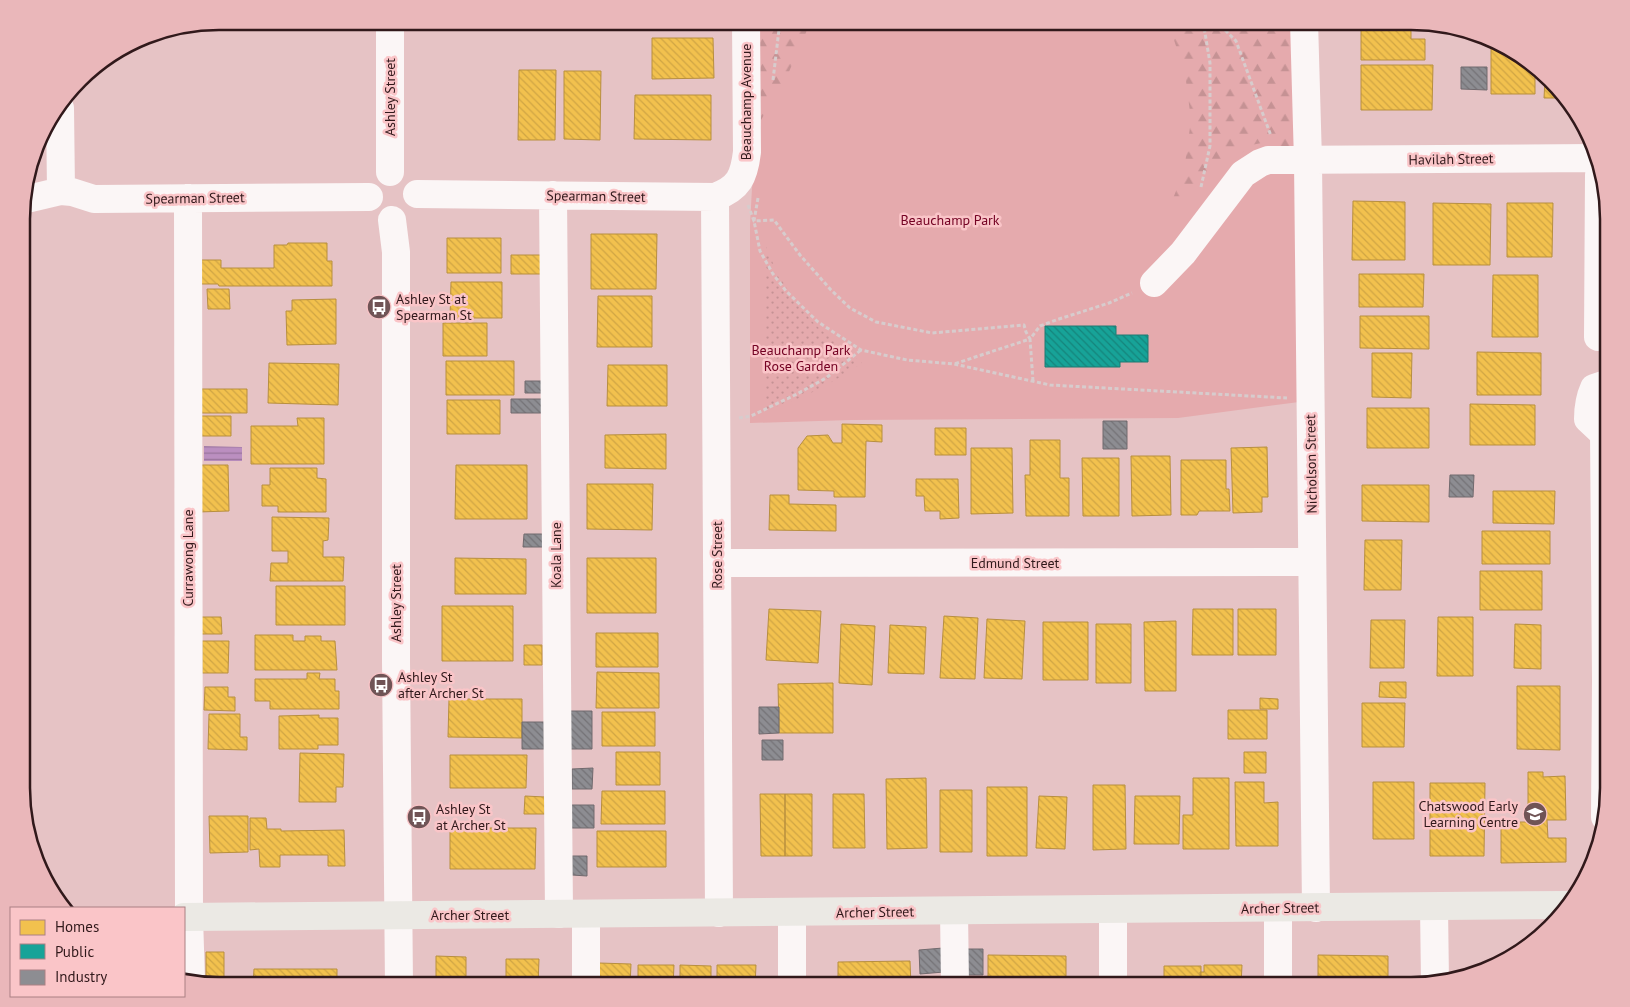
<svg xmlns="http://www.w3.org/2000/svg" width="1630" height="1007" font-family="'PT Sans',sans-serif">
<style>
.green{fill:#e5aaad}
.forest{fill:url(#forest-firs)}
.garden{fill:url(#garden-dots)}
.water{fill:url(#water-rules)}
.homes{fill:url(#homes-back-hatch);stroke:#b88f3f}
.public{fill:url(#public-back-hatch);stroke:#1f7a72}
.industry{fill:url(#industry-back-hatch);stroke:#716a6e}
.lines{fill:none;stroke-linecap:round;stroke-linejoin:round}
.path{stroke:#d7cccd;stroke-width:3;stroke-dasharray:4 2.5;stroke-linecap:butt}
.minor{stroke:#fbf6f6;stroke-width:28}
.major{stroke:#ebe9e4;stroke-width:28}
.labels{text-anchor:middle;stroke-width:5;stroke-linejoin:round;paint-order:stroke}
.street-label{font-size:14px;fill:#31191b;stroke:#fac5c8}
.park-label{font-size:14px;fill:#730022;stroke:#fac5c8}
.poi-label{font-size:14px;fill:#31191b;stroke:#fac5c8;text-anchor:start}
.rim{fill:none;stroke:#31191b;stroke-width:2.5}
</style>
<defs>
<pattern id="forest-firs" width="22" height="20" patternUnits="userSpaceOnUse" patternTransform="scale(1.25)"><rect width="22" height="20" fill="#e5aaad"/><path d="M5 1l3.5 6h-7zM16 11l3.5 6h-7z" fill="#c59294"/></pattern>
<pattern id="garden-dots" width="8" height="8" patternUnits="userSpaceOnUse" patternTransform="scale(1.25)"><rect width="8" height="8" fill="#e5aaad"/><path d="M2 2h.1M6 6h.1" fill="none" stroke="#c59294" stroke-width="1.8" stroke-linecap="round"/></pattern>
<pattern id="water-rules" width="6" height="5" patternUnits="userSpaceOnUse" patternTransform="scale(1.25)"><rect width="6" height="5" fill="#bb8fc0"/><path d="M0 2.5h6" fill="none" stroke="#99749b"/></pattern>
<pattern id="homes-back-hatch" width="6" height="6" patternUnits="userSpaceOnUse" patternTransform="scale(1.25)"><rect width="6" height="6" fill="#f2c14e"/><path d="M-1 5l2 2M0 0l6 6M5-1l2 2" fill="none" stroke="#d0a544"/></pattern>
<pattern id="public-back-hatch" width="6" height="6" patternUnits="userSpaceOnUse" patternTransform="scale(1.25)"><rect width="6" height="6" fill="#17a398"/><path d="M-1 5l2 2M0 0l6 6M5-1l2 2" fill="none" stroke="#15847b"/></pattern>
<pattern id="industry-back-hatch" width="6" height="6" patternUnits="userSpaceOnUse" patternTransform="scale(1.25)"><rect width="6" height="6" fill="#8d8d92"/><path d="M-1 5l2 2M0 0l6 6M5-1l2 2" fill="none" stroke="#747276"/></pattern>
</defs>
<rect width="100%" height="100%" fill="#e6c3c5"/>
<!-- green -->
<path class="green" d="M760,21H1292L1299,402L1178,418L851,420L750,423V225L752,188L761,120Z"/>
<!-- forest -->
<path class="forest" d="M760,21H811L788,74L761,120Z
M1166,21H1292L1294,166L1267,142L1251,145L1172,212V201L1184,171L1191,120L1185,73L1170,28Z"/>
<!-- garden -->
<path class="garden" d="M764,240C773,270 796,307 819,328C833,341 848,351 862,363C831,384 801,400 765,410Z"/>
<!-- water -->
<path class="water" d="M204,446L242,447V461H204Z"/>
<!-- homes -->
<path class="homes" d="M1360,21H1411L1418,23L1360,22Z
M1361,29H1411V39H1425V60H1361Z
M652,38H713L714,78L652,79Z
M1491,40L1520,54L1535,70V94H1491Z
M1361,65H1433L1432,110H1361Z
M519,70H556L555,140H518Z
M564,71H601L600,140L564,139Z
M1545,80L1561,98H1544Z
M635,95H711V140L634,139Z
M1353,201L1405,202V260H1352Z
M1433,203L1491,204L1490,265H1433Z
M1507,203H1553L1552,257H1507Z
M591,234H657L656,289H591Z
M447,238H501V273H447Z
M288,243H327V261H332V286H219L218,284H201V260H221V268H274V245H287Z
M511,255H542V274H511Z
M1359,274H1424L1423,307H1359Z
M1493,275H1538V337H1492Z
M451,282H502V318H450Z
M207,289H229L230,309H208Z
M598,296H652V347H597Z
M336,299V344L287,345L286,311H292V300Z
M1360,316H1429V349L1360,348Z
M443,323H487V356H443Z
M1477,352L1541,353V395H1477Z
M1372,353H1412L1411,398L1372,397Z
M446,361H514V395H446Z
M269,363L339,364L338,405L268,403Z
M608,365H667V406H607Z
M201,389H247V413H201Z
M447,400H500V434H447Z
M1470,404L1535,405V445H1470Z
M1367,408H1429V448H1367Z
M201,416H231V436H201Z
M297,418H324V464H251V426H298Z
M842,424L882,425V442L866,441L865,497H834V491L798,490V448L807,436L828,435L833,443H842Z
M935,428H966V455H935Z
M666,434V469L605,468V435Z
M1030,440H1060V478H1069V516H1026L1025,475H1030Z
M1267,447L1268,497H1262V512L1233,513L1231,448Z
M971,448H1012L1013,513L971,514Z
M1131,456H1170L1171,515L1132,516Z
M1082,458H1119V516H1083Z
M1181,460H1226V489H1229L1230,511H1199L1197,515H1181Z
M198,465H228L229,511L198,512Z
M456,465H527V519H455Z
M270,468H317V478L326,479V512H278V506H262V485H270Z
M916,479H958L959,518L940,519V511H925L924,496H916Z
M587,484H653L652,530L587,529Z
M1362,485H1429V522L1362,521Z
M1493,491H1555L1554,524L1493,523Z
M770,495H789V504L836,505V531L769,530Z
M272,517L329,518L328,540L323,541V557H344L343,581H270L271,563H288V551H272Z
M1482,531H1550V564H1482Z
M1365,540H1402L1401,590H1364Z
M455,558L526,559V594H455Z
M587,558H656V613H587Z
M1480,571H1542V610H1480Z
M276,586H345V625H276Z
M442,606H513V661H442Z
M769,609L821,611L818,663L766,660Z
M1193,609H1233V655H1192Z
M1238,609H1276V655H1238Z
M944,616L978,618L975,679L940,678Z
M200,617H221L222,634H200Z
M1438,617H1473V676H1437Z
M987,619L1025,621L1022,679L984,678Z
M1371,620H1405L1404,668H1370Z
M1176,621V691H1145L1144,622Z
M1043,622H1088V680H1043Z
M841,624L875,626L872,685L839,683Z
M1096,624H1131V683H1096Z
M1515,624L1541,625V669L1514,668Z
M890,625L926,627L924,674L888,673Z
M596,633H658V667H596Z
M255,635H293V641H305V636H321V641H335L337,670H255Z
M202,641H229L228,673H202Z
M524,645H542V665H524Z
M597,672L659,673V708H596Z
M307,673H320L319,679H335V691H339V709H270V701H255V679H307Z
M1380,682H1406V698L1379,697Z
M833,683V733H779L778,684Z
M1517,686H1560V750L1517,749Z
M205,687H228V697H235V711L204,710Z
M1260,698L1278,699V709H1260Z
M449,699H522V738L448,737Z
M1362,703H1405L1404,747H1362Z
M1228,710H1267V739H1228Z
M602,712H655V746H602Z
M209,714H240V737H247V750L208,749Z
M319,715V718H338V745H318V749H279V716Z
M616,752H660V785H616Z
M1244,752H1266V773H1244Z
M300,753L344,754L343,787H336V802H299Z
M450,755H527L526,788H450Z
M1528,772H1543V777L1565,776L1566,820H1547L1548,838H1566V862L1501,863V822H1528Z
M926,778L927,848L887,849L886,779Z
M1193,778H1229V849H1183V815H1193Z
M1235,782H1264V803L1278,802V846H1236Z
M1373,782H1414V839H1373Z
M1430,783H1485L1484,856H1430Z
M1093,785H1125L1126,849L1093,850Z
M987,787H1027V856H987Z
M940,790H972V852H940Z
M602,791H665V824H601Z
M760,794H785V856H761Z
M785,794H812V856H785Z
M833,794H864L865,848H833Z
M525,796L545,797V814H524Z
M1039,796L1067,797L1065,849L1036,848Z
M1135,796H1180L1179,844H1134Z
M209,816H248V852L210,853Z
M250,818H266L267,829H281V831L344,830L345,866H328V855H280V867H260L259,849L250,850Z
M450,828H536L535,869H450Z
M597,831H666V867H597Z
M206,952H224V984H206Z
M988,955L1066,956V985H988Z
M1318,955L1388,956V985H1318Z
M436,956L466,957V986H436Z
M506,959H539L538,986H506Z
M910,961L911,986H838V962Z
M599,963L631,964L630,986H599Z
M638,965H674L673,986H638Z
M680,965L711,966V986H680Z
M717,965H756L755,986H717Z
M1204,965H1242L1241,985H1201L1200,972H1204Z
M1164,966H1201V985H1164Z
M254,969H337V986H253Z
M1304,977V985H1286V978Z"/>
<!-- public -->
<path class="public" d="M1045,326H1116V335H1148V362H1120V367H1045Z"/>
<!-- industry -->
<path class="industry" d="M1461,67H1487V90L1461,89Z
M525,381H547V393H525Z
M511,399H543V413H511Z
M1103,421H1127V449H1103Z
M1450,475H1474L1473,497H1449Z
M524,534H545V547H523Z
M759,707H779V733L759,734Z
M570,711H592V749H570Z
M522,722H544V749H522Z
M762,740H783V760H762Z
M593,768L592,789H572V769Z
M569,805H594V828H570Z
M572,856H587V876L572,875Z
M943,948L944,972L920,974L919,950Z
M965,949H983V975H965Z
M965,977H985V985H965Z"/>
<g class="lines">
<!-- path -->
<path class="path" d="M1216,21L1236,41L1271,136
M773,80L780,21
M1201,187L1210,146V63L1203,21
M758,198L754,221L774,220L800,255L831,290L850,308L876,322L932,333L1024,325L1026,332L1030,339L954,364
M748,205L754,221L760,251L773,274L786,291L818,322L861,350L907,360L954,364L1050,385L1287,398
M1033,381L1030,339L1040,326L1056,320L1109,303L1132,293
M739,418L751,416L797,394L826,378L861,350"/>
<!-- minor -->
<path class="minor" d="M390,21V172
M1304,21L1308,161L1316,908
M60,108L61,191
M417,194L715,197C739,188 744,177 747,152L746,21
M553,195L559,914
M715,197L719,913
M188,198L189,917L191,981
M23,200L61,191L72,192L94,199L369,197
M392,220L396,252V661L399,986
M1154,283L1183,253L1243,174L1260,163L1268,160L1594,158
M1598,337L1599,175
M1604,434L1588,419C1588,408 1589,399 1594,388L1603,385L1608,387
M717,563L1312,562
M1605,817L1606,680L1604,434L1608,428
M1434,907L1435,982
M1278,908V985
M1113,909V985
M954,911L955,985
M792,912V986
M586,986V914"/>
<!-- major -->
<path class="major" d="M184,917L1567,905"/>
</g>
<!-- icons -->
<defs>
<g id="bus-disc" transform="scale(1.25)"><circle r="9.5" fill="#705456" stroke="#fac5c8"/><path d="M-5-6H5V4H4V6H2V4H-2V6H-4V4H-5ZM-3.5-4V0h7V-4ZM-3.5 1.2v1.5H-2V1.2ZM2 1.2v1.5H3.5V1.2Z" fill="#fff"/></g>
<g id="school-disc" transform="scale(1.25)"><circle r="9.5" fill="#705456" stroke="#fac5c8"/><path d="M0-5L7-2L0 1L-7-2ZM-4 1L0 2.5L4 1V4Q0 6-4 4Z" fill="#fff"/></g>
</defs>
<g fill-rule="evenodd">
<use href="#bus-disc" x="379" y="307"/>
<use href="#bus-disc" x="381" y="685"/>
<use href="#school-disc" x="1535" y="814"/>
<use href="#bus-disc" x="419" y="817"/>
</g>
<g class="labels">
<!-- street labels -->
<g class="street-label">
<text transform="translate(390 97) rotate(-90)" y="5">Ashley Street</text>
<text transform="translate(746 102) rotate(-90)" y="5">Beauchamp Avenue</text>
<text transform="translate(1451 159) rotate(-1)" y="5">Havilah Street</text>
<text transform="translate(596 196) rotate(1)" y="5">Spearman Street</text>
<text transform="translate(195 198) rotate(-1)" y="5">Spearman Street</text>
<text transform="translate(1311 464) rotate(-91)" y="5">Nicholson Street</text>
<text transform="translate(556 555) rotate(-90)" y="5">Koala Lane</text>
<text transform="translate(717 555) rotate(-90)" y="5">Rose Street</text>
<text transform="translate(188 558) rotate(-90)" y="5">Currawong Lane</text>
<text x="1015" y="568">Edmund Street</text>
<text transform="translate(396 603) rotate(-90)" y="5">Ashley Street</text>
<text transform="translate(1280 908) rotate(-1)" y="5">Archer Street</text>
<text transform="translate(875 912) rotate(-1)" y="5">Archer Street</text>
<text x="470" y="920">Archer Street</text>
</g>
<!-- park labels -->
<g class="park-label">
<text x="950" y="225">Beauchamp Park</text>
<text x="801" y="355">Beauchamp Park<tspan x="801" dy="16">Rose Garden</tspan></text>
</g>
<!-- poi labels -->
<g class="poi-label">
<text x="396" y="304">Ashley St at<tspan x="396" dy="16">Spearman St</tspan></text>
<text x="398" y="682">Ashley St<tspan x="398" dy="16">after Archer St</tspan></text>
<text x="1518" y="811" text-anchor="end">Chatswood Early<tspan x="1518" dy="16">Learning Centre</tspan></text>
<text x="436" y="814">Ashley St<tspan x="436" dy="16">at Archer St</tspan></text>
</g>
</g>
<!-- crop -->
<path d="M0 0H1630V1007H0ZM219 30H1411A189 189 0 0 1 1600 219V788A189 189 0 0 1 1411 977H219A189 189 0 0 1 30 788V219A189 189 0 0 1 219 30Z" fill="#eab7ba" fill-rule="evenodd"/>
<path class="rim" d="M219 30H1411A189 189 0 0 1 1600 219V788A189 189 0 0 1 1411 977H219A189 189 0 0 1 30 788V219A189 189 0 0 1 219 30Z"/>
<!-- legend -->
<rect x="10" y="907" width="175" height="90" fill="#fac5c8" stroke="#aa8083"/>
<rect x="20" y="920" width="25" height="15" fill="#f2c14e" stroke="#aa8083"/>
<text x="55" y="932" font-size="15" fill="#31191b">Homes</text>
<rect x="20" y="944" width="25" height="15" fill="#17a398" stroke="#aa8083"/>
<text x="55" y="957" font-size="15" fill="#31191b">Public</text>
<rect x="20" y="970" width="25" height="15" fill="#8d8d92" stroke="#aa8083"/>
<text x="55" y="982" font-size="15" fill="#31191b">Industry</text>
</svg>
